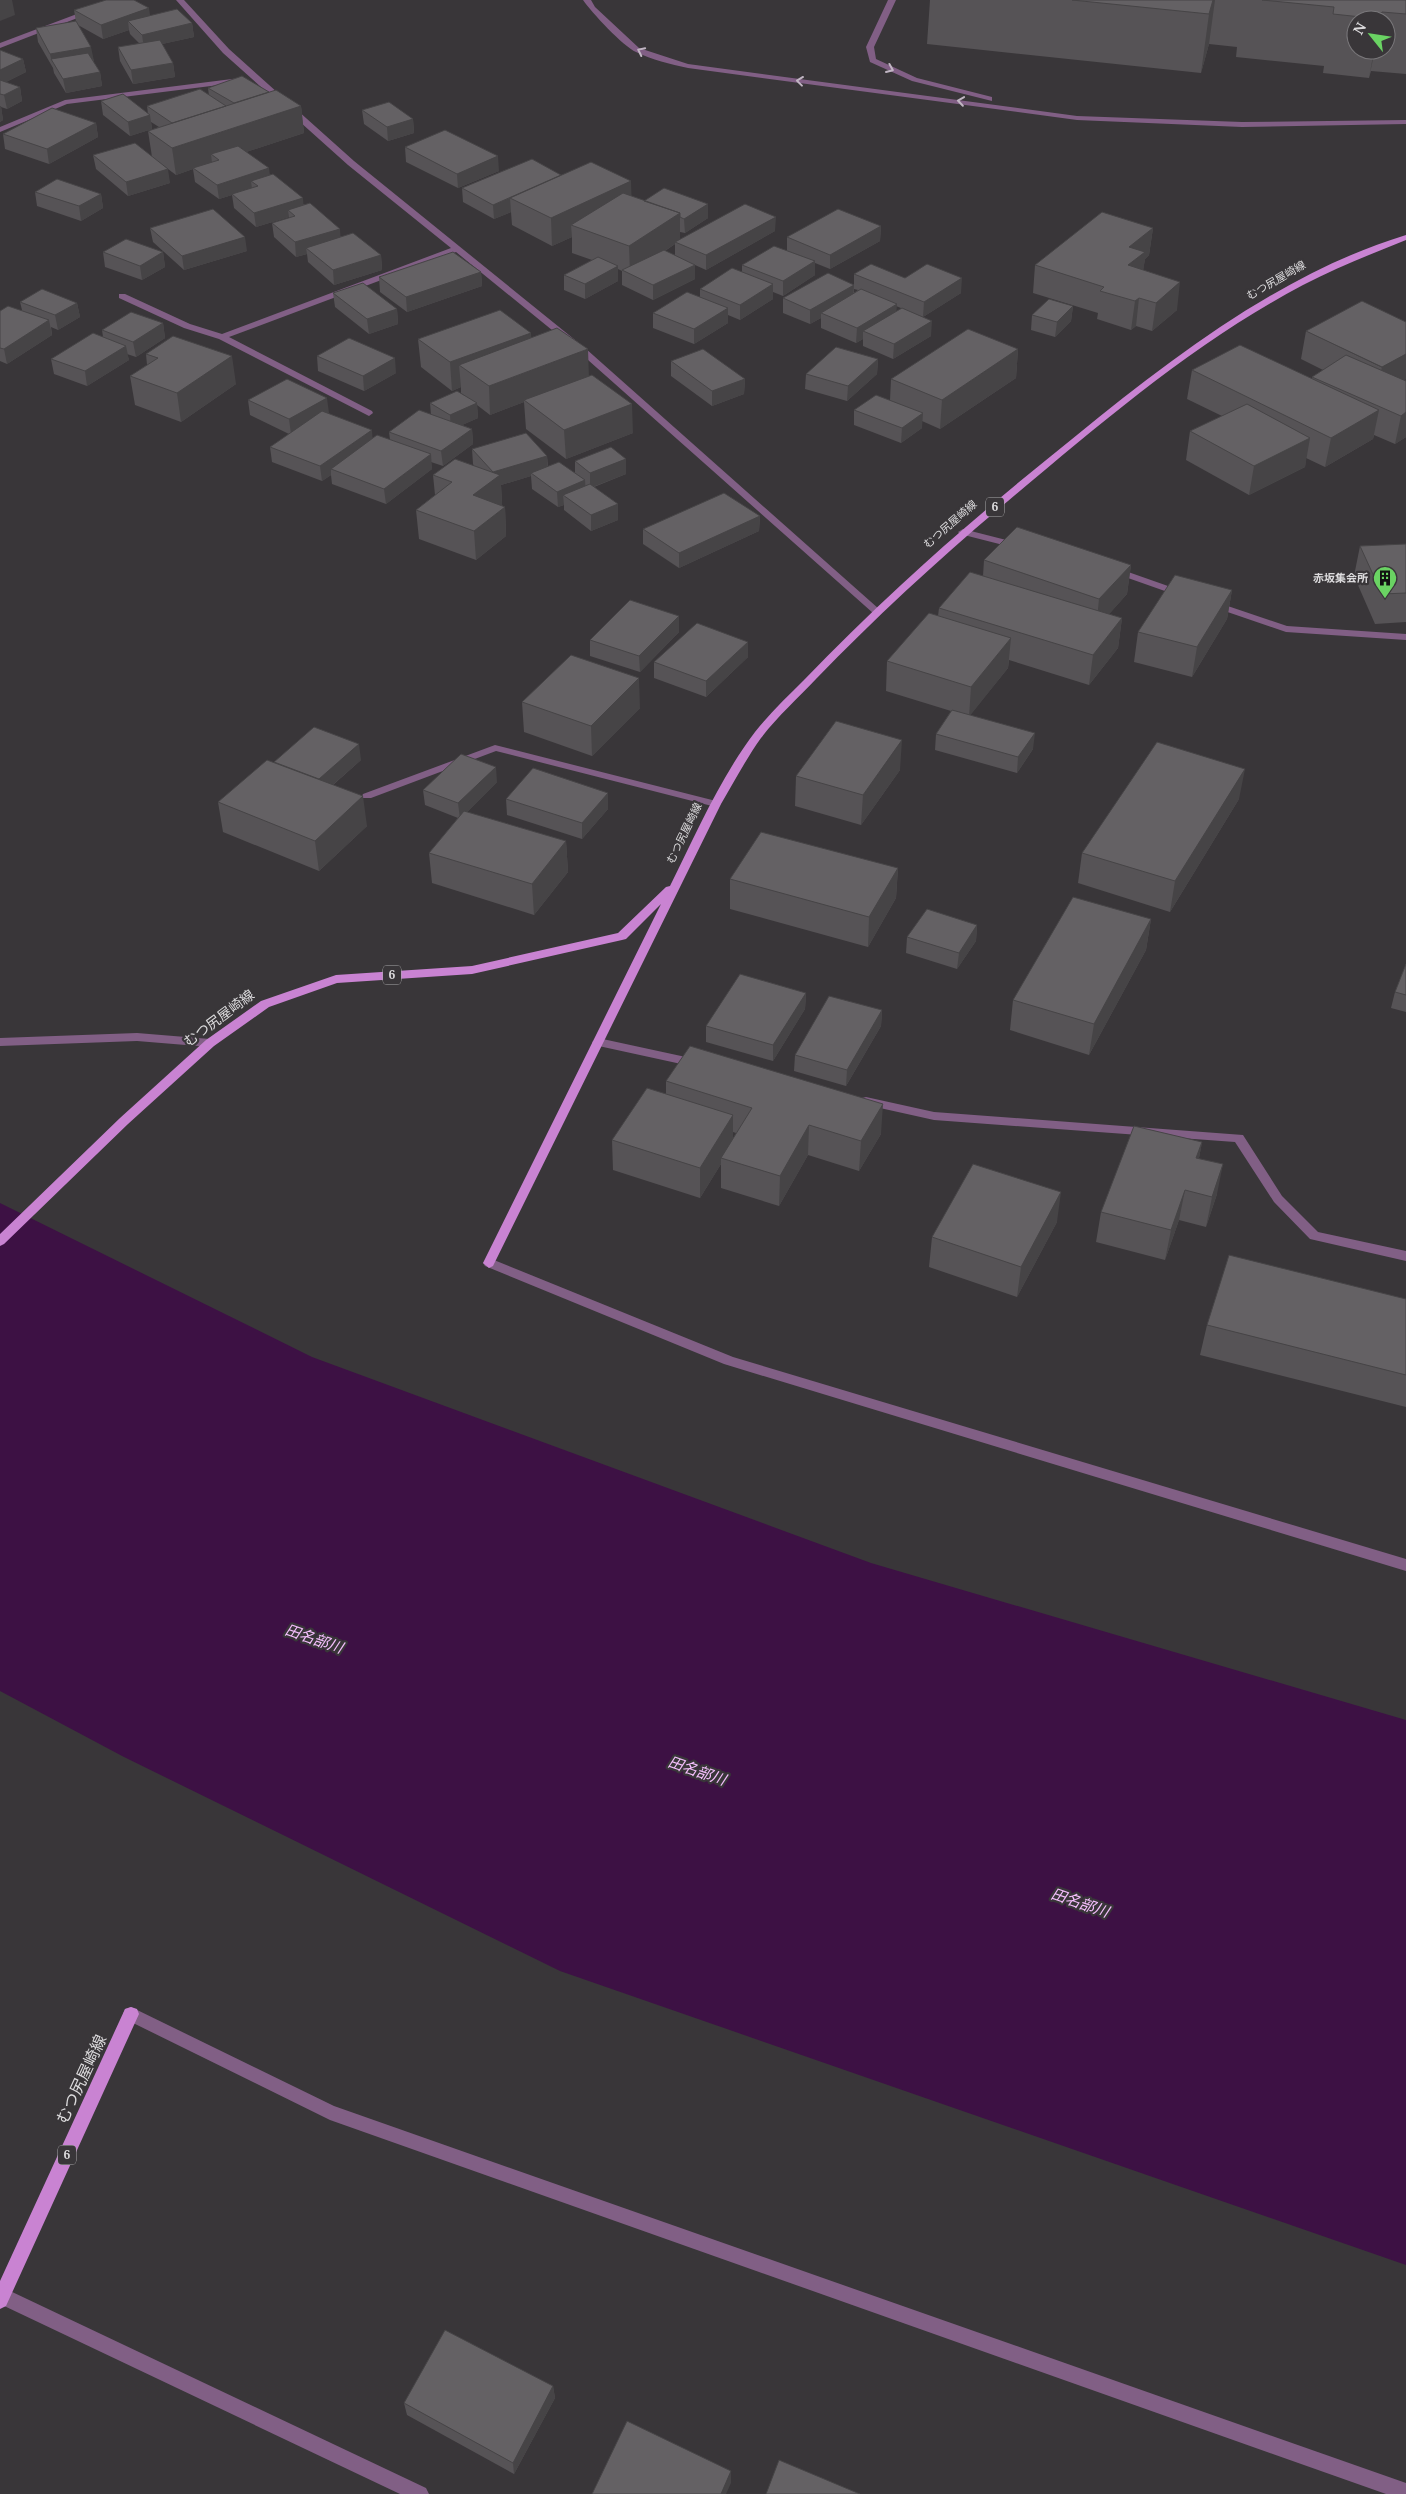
<svg xmlns="http://www.w3.org/2000/svg" width="1406" height="2494" font-family="'Noto Serif','Noto Sans JP',serif">
<style>
.water{fill:#3d1144}
.lines{fill:none;stroke-linecap:round;stroke-linejoin:round}
.service{fill:#815f85;fill-rule:evenodd}
.minor{fill:#815f85;fill-rule:evenodd}
.primary{fill:#c983d2;fill-rule:evenodd}
.wall{fill:#565356;fill-rule:evenodd}
.shaded-wall{fill:#464446}
.building{fill:#646164;stroke:#464446}
.oneway{stroke:#c1b6c3}
.labels{text-anchor:middle;stroke-width:4.5;stroke-linejoin:round;paint-order:stroke}
.far-street-label{font-size:11px;fill:#dcdbdd;stroke:#393639}
.far-poi-label{font-size:11px;font-weight:bold;fill:#dcdbdd;stroke:#393639;text-anchor:end}
.shield{fill:#393639;stroke:#abaaac;stroke-width:1}
.shield-label{font-size:12px;font-weight:bold;fill:#dcdbdd}
.street-label{font-size:14px;fill:#dcdbdd;stroke:#393639}
.water-label{font-size:15px;font-style:italic;fill:#f7c0ff;stroke:#393639}
.near-street-label{font-size:16px;fill:#dcdbdd;stroke:#393639}
</style>
<rect width="100%" height="100%" fill="#393639"/>
<!-- water -->
<path class="water" d="M0,1203L312,1357L871,1563L1406,1720V2265L560,1971L124,1757L0,1691Z"/>
<g class="lines">
<!-- service -->
<path class="service" d="M583,0H591L595,7L639,48L688,64L1077,116L1242,122L1406,120V124L1242,127L1077,120L688,68C670,64 652,60 636,52C624,47 591,12 583,0Z
M888,0H896L874,47L876,59L917,78L992,97V101L912,81L870,62L866,47Z
M495,745L720,802L721,804L716,807L496,751L371,798H363L362,796L363,794Z
M137,1033L210,1039L216,1043L210,1047L137,1041L0,1046V1038Z
M598,1038L695,1059L701,1063L695,1067L594,1045L592,1042Z
M866,1097L934,1112L1243,1135L1282,1196L1318,1232L1406,1251V1261L1310,1239L1274,1202L1235,1142L934,1120L862,1104L860,1101L862,1098Z
M489,1258L733,1357L1406,1559V1571L724,1364L485,1266L483,1263Z
M131,2007L334,2106L1406,2483V2494H1386L330,2120L125,2019L123,2014L125,2009Z"/>
<!-- minor -->
<path class="minor" d="M114,0H124L0,48V43Z
M176,0H184L229,49L354,161L585,348L879,609V613H873L579,352L456,252L229,337L372,411L373,413L369,416L219,339L184,328L119,298V294H125L190,324L222,334L451,248L348,165L223,53Z
M240,78H243V82L67,104L0,132V127L65,100Z
M963,529L1022,544L1024,546L1019,549L960,534L958,532Z
M1114,567L1185,592L1187,594L1185,596H1179L1111,572V568Z
M1213,601L1287,626L1406,634V640L1286,632L1210,606L1208,604Z
M0,2288L8,2290L426,2488L429,2494H400L0,2304Z"/>
<!-- primary -->
<path class="primary" d="M1406,235V240C1371,254 1336,268 1303,285C1195,342 1101,423 1008,501C941,557 877,616 816,679C798,698 777,717 761,738C746,759 734,782 721,804L493,1266L489,1268L483,1263L661,904L626,939L622,940L472,974L337,983L269,1007L214,1046L128,1124L4,1244L0,1246V1234L120,1118L206,1040L261,1001L336,975L472,966L618,933L666,887L670,886C696,834 720,778 755,732C770,713 787,697 804,680C835,648 867,616 901,585C957,533 1017,483 1077,435C1174,356 1284,272 1406,235Z
M131,2007L137,2009L139,2014L6,2306L0,2309V2281L125,2009Z"/>
</g>
<!-- wall -->
<path class="wall" d="M930,0H1406V74L1371,71L1369,78L1323,73L1324,66L1236,57L1237,47L1209,44L1201,73L927,44ZM1356,20H1386V50H1356Z
M74,10L150,16L192,23L194,37L162,44L173,63L175,77L133,84L120,61L118,47L140,44L130,34L129,30L103,39L78,25L94,61H93L100,72L102,86L66,93L54,73L53,68L38,42L36,28L76,22Z
M0,50L23,59L26,72L6,82L20,87L22,101L7,109L1,107L3,120L0,122Z
M208,88L269,92L301,106L304,133L246,152L270,175L341,237L381,255L382,270L334,285L308,262L307,254L296,257L274,237L272,223L289,218V217L256,227L234,208L232,195L219,199L195,182L193,169L176,175L164,166L170,183L128,196L96,169L93,155L152,157L148,131L159,127L151,122L152,129L130,136L103,115L101,101L148,114L147,106L209,96Z
M362,110L413,119L414,133L388,141L364,124Z
M96,123L98,137L49,164L5,149L3,134Z
M405,147L499,171L458,188L406,162Z
M561,175L644,201L708,218L685,233L680,232V240L775,231L706,270L695,265V279L653,300L622,285V271L618,269V281L585,299L564,290V275L592,260L572,253V237L552,246L512,225L511,212L494,219L463,202L462,188ZM675,244V255L665,251Z
M35,192L101,194L103,208L81,221L37,206Z
M881,226L880,241L830,269L815,263V275L783,296L773,292V299L740,320L728,315V323L694,344L653,328V313L700,297V289L742,272V265L787,250V237Z
M150,228L247,251L184,270L153,242Z
M1153,228L1149,255L1145,259L1143,270L1177,310L1152,331L1136,326L1131,330L1097,319L1098,313L1033,293L1035,265Z
M103,252H163L165,267L142,280L105,267Z
M481,272L482,286L407,312L380,292L379,277Z
M854,274L905,278L961,293L923,317L896,306V312L931,336L893,359L863,346V339L856,343L821,328V318L810,324L783,313V298L854,285ZM854,289L858,290L854,293Z
M333,293L397,309L398,324L369,334L335,307Z
M20,302L77,303L80,317L58,330L51,327L52,335L7,364L0,361V311L22,310Z
M1073,306L1071,321L1055,337L1031,330L1032,315Z
M163,323L165,338L136,357L127,354L129,360L87,386L54,374L51,359L103,337L102,330Z
M1306,331L1406,379L1404,380L1406,381V437L1395,444L1374,435L1373,439L1325,467L1306,458L1305,467L1249,495L1186,460L1190,431L1222,416L1187,399L1192,370L1312,379V377L1323,370L1301,359Z
M532,338L589,376L633,433L566,459L526,429L524,402L490,415L477,405L478,418L462,425L472,429L473,444L443,466L431,462L432,469L386,504L332,484L331,475L322,481L272,462L270,447L289,434L250,415L248,400L329,413L328,414L373,438L390,440L389,432L431,415L430,403L465,396L461,393V387L452,391L421,367L418,339Z
M1018,349L1016,378L940,429L922,421V428L901,443L854,425V410L890,400L891,379Z
M146,354L236,384L181,422L135,405L130,376L147,365Z
M317,356L396,373L364,391L318,371Z
M878,359L877,374L847,401L805,389L806,374Z
M671,361L745,379L744,394L712,406L671,376Z
M472,449L547,456L548,466L575,473V461L626,474L594,487L618,504V520L591,531L564,510V505L558,507L532,489L531,476L501,485L502,504L501,505L505,507L506,536L476,560L419,539L416,510L435,495L433,475L474,466L473,464Z
M760,516L759,531L679,568L643,544V529Z
M1406,544V622L1375,624L1354,576L1360,546Z
M984,560L1131,565L1127,594L1109,614L1122,618L1118,648L1089,685L1009,660L1008,668L970,715L1033,749L1017,773L935,750L936,734L951,711L886,691L887,661L938,616L939,608L983,576Z
M1232,590L1227,619L1192,677L1134,662L1138,632Z
M679,616V632L640,672L590,656V640Z
M748,642V657L706,697L654,678V662Z
M522,702L640,708L592,756L524,732Z
M361,760L333,785L367,826L319,871L223,832L218,802L274,762Z
M900,770L861,825L795,806L796,776Z
M497,782L467,812L566,841L568,872L534,915L432,883L429,853L458,818L425,805L423,790Z
M608,793V809L582,839L507,815L506,799Z
M1239,799L1170,912L1078,883L1082,853Z
M898,868L896,898L868,947L730,909V879Z
M1151,919L1146,950L1089,1055L1010,1030L1013,1000Z
M977,925L976,941L957,969L906,953L907,937Z
M1406,964V1012L1391,1008L1395,992Z
M806,993L805,1009L773,1061L706,1042V1026Z
M882,1010L881,1026L846,1086L794,1071L795,1055Z
M666,1081L881,1134L859,1171L808,1155L779,1206L721,1188V1164L700,1198L613,1170L612,1140L666,1094ZM733,1132L736,1133L733,1139Z
M1202,1142L1199,1158L1217,1194L1206,1227L1179,1220L1165,1260L1096,1242L1101,1212Z
M1057,1222L1017,1297L929,1267L932,1237Z
M1406,1299V1407L1200,1355L1207,1325Z
M553,2386L555,2398L514,2474L407,2415L404,2403Z"/>
<!-- shaded-wall -->
<path class="shaded-wall" d="M0,0H12L15,15L0,21Z
M1213,0H1215L1209,44L1201,73L1209,14Z
M149,8L151,22L128,21L129,30L103,39L101,25Z
M192,23L194,37L144,48L142,35Z
M91,47L94,61L56,67L51,59L53,68L50,54Z
M1374,50H1375L1369,78Z
M23,59L26,72L0,85V70Z
M173,63L175,77L133,84L131,70Z
M100,72L102,86L66,93L63,79Z
M20,87L22,101L7,109L4,95Z
M0,106H1L3,120L0,122Z
M301,106L304,133L219,161V160L211,154L212,163L193,168V169L176,175L172,148Z
M150,115L152,129L130,136L128,122Z
M413,119L414,133L388,141L387,127Z
M96,123L98,137L49,164L47,149Z
M498,156L499,171L458,188L457,174Z
M269,168L271,183L251,181L252,189L232,194V195L219,199L217,185Z
M168,169L170,183L128,196L126,182Z
M631,181L632,209L571,225L572,237L552,246L551,218Z
M101,194L103,208L81,221L79,206Z
M303,198L304,212L288,210L289,217L256,227L254,213Z
M510,198L511,212L494,219L493,205Z
M708,204V218L685,233L684,219Z
M680,213V241L675,242V244L630,274L629,246Z
M776,217L775,231L706,270V255Z
M881,226L880,241L830,269V255Z
M1153,228L1149,255L1145,259L1142,279L1125,293L1129,247Z
M340,229L341,244L306,248L307,254L296,257L295,242Z
M245,237L247,251L184,270L182,256Z
M163,252L165,267L142,280L140,266Z
M381,255L382,270L334,285L333,270Z
M815,261V275L783,296V281Z
M695,265V279L653,300V285Z
M618,266V281L585,299V284Z
M481,272L482,286L407,312L406,297Z
M962,278L961,293L923,317L924,302Z
M1180,282L1177,310L1152,331L1156,303Z
M773,284V299L740,320V305Z
M854,285L853,300L821,313V318L810,324V310Z
M1139,298L1136,326L1131,330L1135,301Z
M77,303L80,317L58,330L55,315Z
M897,304L896,318L863,331V339L856,343L857,328Z
M1073,306L1071,321L1055,337L1057,322Z
M728,308V323L694,344V329Z
M397,309L398,324L369,334L367,319Z
M49,320L52,335L7,364L4,349Z
M932,321L931,336L893,359L894,344Z
M163,323L165,338L136,357L133,342Z
M531,333L533,361L459,365L461,387L452,391L450,362Z
M126,346L129,360L87,386L85,371Z
M588,349L589,378L524,400V402L490,415L489,386Z
M1018,349L1016,378L940,429L942,400Z
M1406,354V379L1376,395L1382,367Z
M232,356L236,384L181,422L177,393Z
M395,358L396,373L364,391L363,376Z
M878,359L877,374L847,401L848,386Z
M745,379L744,394L712,406V391Z
M327,398L329,413L291,434L289,419Z
M477,403L478,418L451,430L450,415Z
M632,404L633,433L566,459L564,430Z
M1379,410L1373,439L1325,467L1331,438Z
M1406,412V437L1395,444L1401,416Z
M923,413L922,428L901,443L902,428Z
M472,429L473,444L443,466L441,451Z
M372,430L373,445L331,469V475L322,481L320,466Z
M1310,438L1305,467L1249,495L1254,466Z
M431,454L432,469L386,504L384,489Z
M547,456L548,471L531,473V476L501,485L502,504L475,524L473,495L493,472Z
M626,459V474L590,488V473Z
M585,480L586,495H563L564,505L558,507L557,492Z
M618,504V520L591,531V515Z
M505,507L506,536L476,560L474,531Z
M760,516L759,531L679,568V553Z
M1131,565L1127,594L1096,629L1099,599Z
M1232,590L1227,619L1192,677L1197,647Z
M679,616V632L640,672L639,656Z
M1122,618L1118,648L1089,685L1093,655Z
M1011,638L1008,668L969,717L971,687Z
M748,642V657L706,697V681Z
M639,678L640,708L592,756L591,726Z
M1035,733L1033,749L1017,773L1018,757Z
M902,740L900,770L861,825L863,795Z
M359,744L361,760L321,795L319,779Z
M496,767L497,782L460,819L458,803Z
M1245,769L1239,799L1170,912L1175,881Z
M608,793V809L582,839V823Z
M363,796L367,826L319,871L315,841Z
M566,841L568,872L534,915L532,884Z
M898,868L896,898L868,947L869,917Z
M1151,919L1146,950L1089,1055L1094,1024Z
M977,925L976,941L957,969L959,953Z
M806,993L805,1009L773,1061V1045Z
M882,1010L881,1026L846,1086L847,1070Z
M883,1104L881,1134L859,1171L861,1141Z
M733,1115V1145L721,1158V1164L700,1198V1168Z
M809,1125L808,1155L779,1206L780,1176Z
M1202,1142L1196,1173V1158Z
M1223,1164L1217,1194L1206,1227L1212,1197Z
M1185,1190L1179,1220L1165,1260L1171,1230Z
M1061,1192L1057,1222L1017,1297L1021,1267Z
M553,2386L555,2398L514,2474L513,2463Z
M731,2471V2483L726,2494H721Z"/>
<!-- building -->
<path class="building" d="M106,0H134L149,8L101,25L74,10Z
M1072,0H1213L1209,14Z
M1262,0H1406V14L1382,12L1380,19L1333,14L1334,7Z
M177,9L192,23L142,35L128,21Z
M76,21L91,47L50,54L36,28Z
M160,40L173,63L131,70L118,47Z
M0,50L23,59L0,70Z
M88,53L100,72L63,79L51,59Z
M242,76L269,92L234,103L208,88Z
M0,80L20,87L4,95L0,94Z
M200,89L226,106L172,123L147,106Z
M276,90L301,106L172,148L148,131Z
M123,94L150,115L128,122L101,101Z
M389,102L413,119L387,127L362,110Z
M52,108L96,123L47,149L3,134Z
M445,130L498,156L457,174L405,147Z
M135,143L168,169L126,182L93,155Z
M238,146L269,168L217,185L193,168L219,160L211,154Z
M532,159L561,175L493,205L462,188Z
M591,162L631,181L551,218L510,198Z
M273,174L303,198L254,213L232,194L258,186L251,181Z
M57,179L101,194L79,206L35,192Z
M664,188L708,204L684,219L680,217V213L644,201Z
M623,193L680,213L629,246L571,225Z
M310,203L340,229L295,242L272,223L295,216L288,210Z
M745,204L776,217L706,255L675,242Z
M213,209L245,237L182,256L150,228Z
M838,209L881,226L830,255L787,237Z
M1102,212L1153,228L1129,247L1145,252L1128,265L1180,282L1156,303L1139,298L1135,301L1100,291L1104,287L1035,265Z
M353,233L381,255L333,270L306,248Z
M126,239L163,252L140,266L103,252Z
M774,246L815,261L783,281L742,265Z
M664,250L695,265L653,285L622,270Z
M453,252L481,272L406,297L379,277Z
M598,257L618,266L585,284L564,275Z
M871,264L905,278L927,264L962,278L924,302L854,274Z
M732,268L773,284L740,305L700,289Z
M828,273L854,285L810,310L783,298Z
M363,283L397,309L367,319L333,293Z
M42,289L77,303L55,315L20,302Z
M861,289L897,304L857,328L821,313Z
M687,292L728,308L694,329L653,313Z
M1049,299L1073,306L1057,322L1032,315Z
M1362,301L1406,322V354L1382,367L1306,331Z
M8,306L49,320L4,349L0,348V311Z
M902,308L932,321L894,344L863,331Z
M500,310L531,333L450,362L418,339Z
M131,312L163,323L133,342L102,330Z
M557,328L588,349L489,386L459,365Z
M968,329L1018,349L942,400L891,379Z
M93,333L126,346L85,371L51,359Z
M173,336L232,356L177,393L130,376L158,358L146,354Z
M349,338L395,358L363,376L317,356Z
M1240,345L1379,410L1331,438L1192,370Z
M836,347L878,359L848,386L806,374Z
M703,349L745,379L712,391L671,361Z
M1346,355L1406,381V412L1401,416L1312,377Z
M592,375L632,404L564,430L524,400Z
M287,379L327,398L289,419L248,400Z
M457,391L477,403L450,415L430,403Z
M876,395L923,413L902,428L854,410Z
M1247,404L1310,438L1254,466L1190,431Z
M419,410L472,429L441,451L389,432Z
M322,411L372,430L320,466L270,447Z
M526,433L547,456L493,472L472,449Z
M377,435L431,454L384,489L331,469Z
M611,447L626,459L590,473L575,461Z
M455,459L500,475L473,495L505,507L474,531L416,510L452,482L433,475Z
M559,462L585,480L557,492L531,473Z
M590,484L618,504L591,515L563,495Z
M724,493L760,516L679,553L643,529Z
M1017,527L1131,565L1099,599L984,560Z
M1406,544V593L1382,594L1360,546Z
M970,572L1122,618L1093,655L939,608Z
M1175,575L1232,590L1197,647L1138,632Z
M630,600L679,616L639,656L590,640Z
M929,613L1011,638L971,687L887,661Z
M697,623L748,642L706,681L654,662Z
M571,655L639,678L591,726L522,702Z
M952,710L1035,733L1018,757L936,734Z
M836,721L902,740L863,795L796,776Z
M314,727L359,744L319,779L274,762Z
M1157,742L1245,769L1175,881L1082,853Z
M461,754L496,767L458,803L423,790Z
M267,760L363,796L315,841L218,802Z
M533,768L608,793L582,823L506,799Z
M464,811L566,841L532,884L429,853Z
M761,832L898,868L869,917L730,879Z
M1073,897L1151,919L1094,1024L1013,1000Z
M927,909L977,925L959,953L907,937Z
M1406,964V995L1395,992Z
M740,974L806,993L773,1045L706,1026Z
M829,996L882,1010L847,1070L795,1055Z
M690,1046L883,1104L861,1141L809,1125L780,1176L721,1158L752,1108L666,1081Z
M647,1088L733,1115L700,1168L612,1140Z
M1134,1126L1202,1142L1196,1158L1223,1164L1212,1197L1185,1190L1171,1230L1101,1212Z
M973,1164L1061,1192L1021,1267L932,1237Z
M1229,1255L1406,1299V1375L1207,1325Z
M445,2330L553,2386L513,2463L404,2403Z
M627,2421L731,2471L721,2494H592Z
M779,2460L860,2494H766Z"/>
<!-- one-way arrows -->
<defs><path id="oneway-chevron" d="M-2-3.5L2.5 0L-2 3.5" fill="none" stroke-width="1.6" stroke-linecap="round" stroke-linejoin="round" transform="scale(1.25)"/></defs>
<g class="oneway">
<use href="#oneway-chevron" transform="translate(641 51) rotate(-154)"/>
<use href="#oneway-chevron" transform="translate(890 69) rotate(23)"/>
<use href="#oneway-chevron" transform="translate(800 81) rotate(-173)"/>
<use href="#oneway-chevron" transform="translate(961 101) rotate(-172)"/>
</g>
<!-- icons -->
<defs>
<g id="building-pin" transform="scale(1.25)"><path d="M0 17L-7.5 6A9.5 9.5 0 1 1 7.5 6Z" fill="#6ad363" stroke="#393639"/><path d="M-4-6H4V6H1V3H-1V6H-4ZM-2.5-4.3h1.7v1.8h-1.7ZM.8-4.3h1.7v1.8H.8ZM-2.5-1h1.7V.8h-1.7ZM.8-1h1.7V.8H.8Z" fill="#111"/></g>
</defs>
<g fill-rule="evenodd">
<use href="#building-pin" x="1385" y="578"/>
</g>
<g class="labels">
<!-- far-street labels -->
<g class="far-street-label">
<text transform="translate(1276 280) rotate(-30)" y="4">むつ尻屋崎線</text>
<text transform="translate(950 524) rotate(-41)" y="4">むつ尻屋崎線</text>
<text transform="translate(684 833) rotate(-64)" y="4">むつ尻屋崎線</text>
</g>
<!-- far-poi labels -->
<g class="far-poi-label">
<text x="1368" y="582">赤坂集会所</text>
</g>
<!-- shield labels -->
<g class="shield">
<rect x="986" y="497.5" width="18" height="19" rx="4"/>
<rect x="383" y="965.5" width="18" height="19" rx="4"/>
<rect x="58" y="2145.5" width="18" height="19" rx="4"/>
</g>
<g class="shield-label">
<text x="995" y="511">6</text>
<text x="392" y="979">6</text>
<text x="67" y="2159">6</text>
</g>
<!-- street labels -->
<g class="street-label">
<text transform="translate(219 1018) rotate(-37)" y="5">むつ尻屋崎線</text>
</g>
<!-- water labels -->
<g class="water-label">
<text transform="translate(314 1639) rotate(19)" y="5">田名部川</text>
<text transform="translate(697 1771) rotate(19)" y="5">田名部川</text>
<text transform="translate(1080 1903) rotate(19)" y="5">田名部川</text>
</g>
<!-- near-street labels -->
<g class="near-street-label">
<text transform="translate(81 2079) rotate(-65)" y="6">むつ尻屋崎線</text>
</g>
</g>
<!-- north arrow -->
<g transform="translate(1371 35) rotate(300)"><circle r="24" fill="#393639" stroke="#7a787b"/>
<path d="M0-4L9 19L0 12L-9 19Z" fill="#6ad363"/>
<text y="-8" font-size="14" font-weight="bold" text-anchor="middle" fill="#dcdbdd">N</text>
</g>
</svg>
